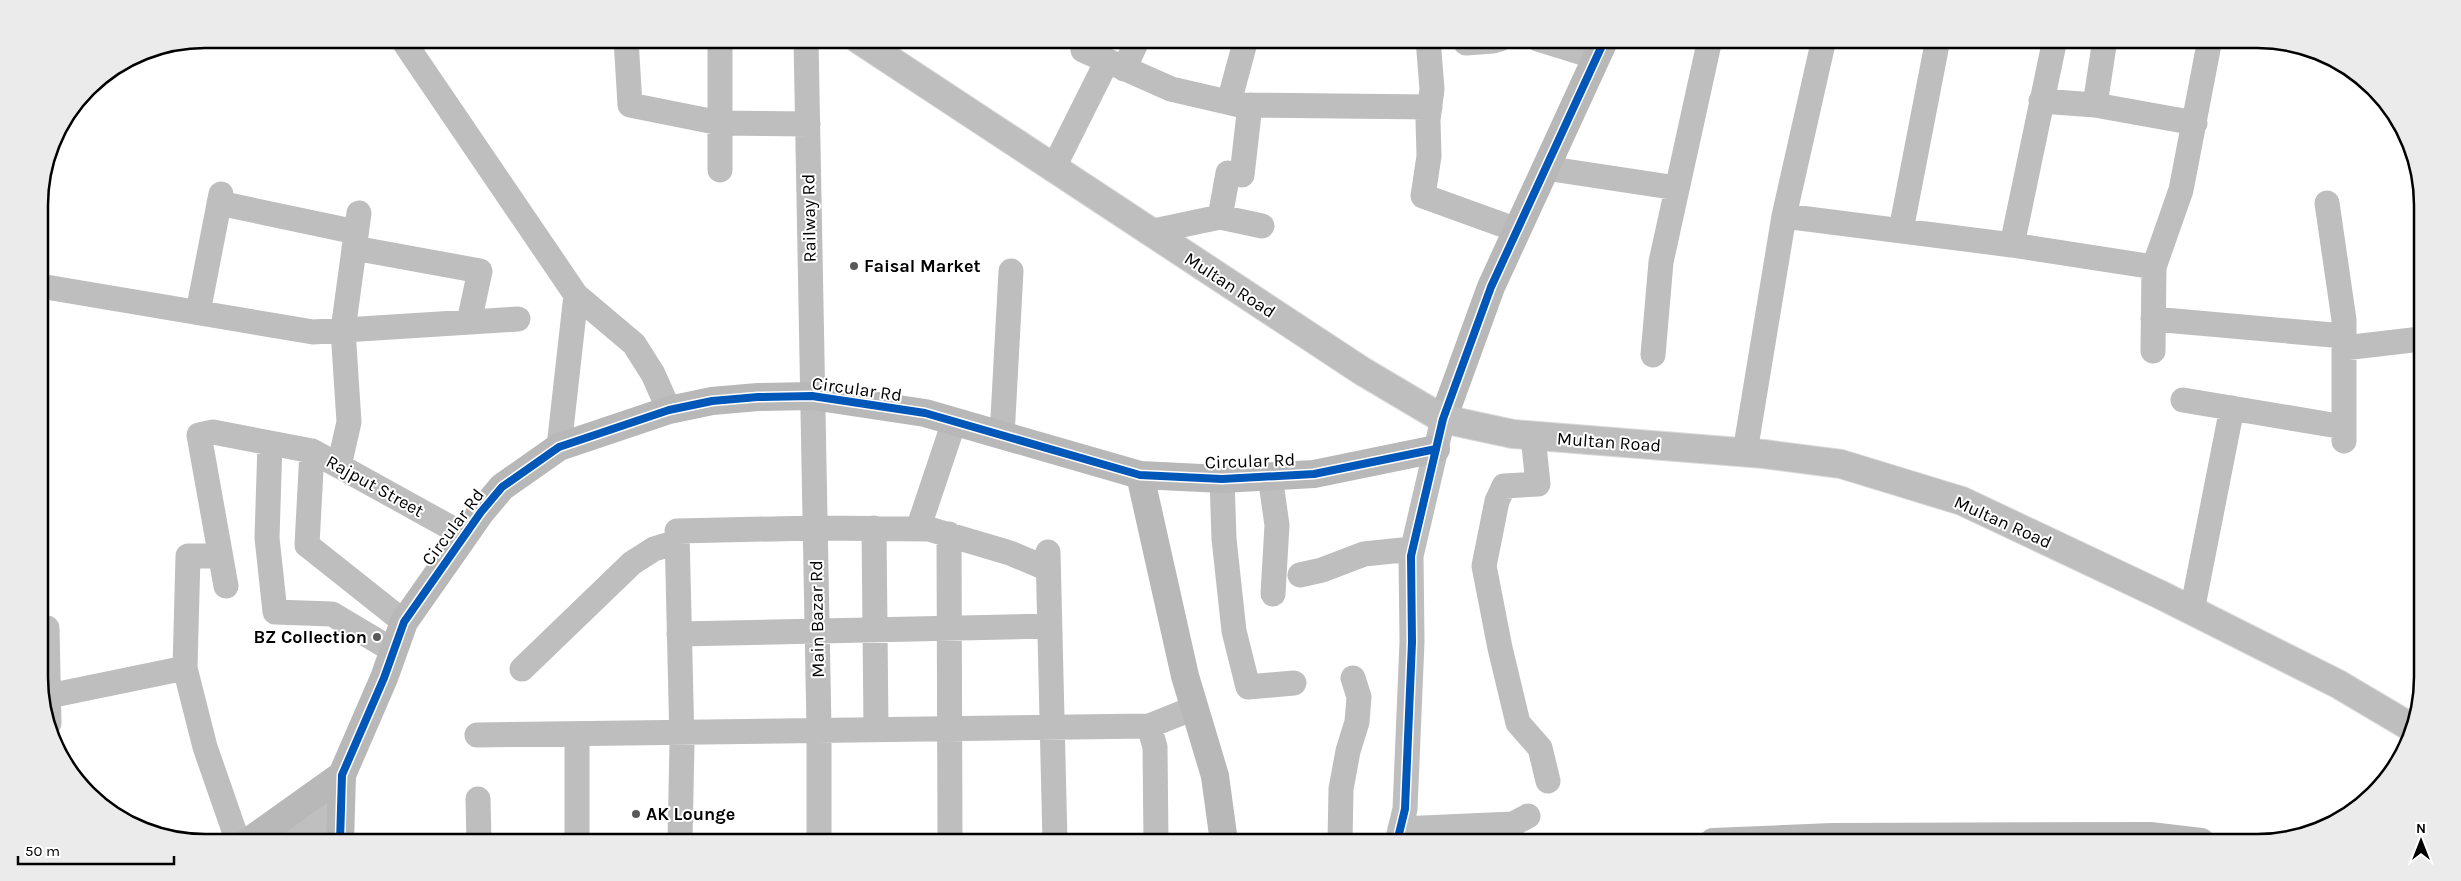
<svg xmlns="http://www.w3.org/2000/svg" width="2461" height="881" font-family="Karla,sans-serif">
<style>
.water{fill:#bfbfbf}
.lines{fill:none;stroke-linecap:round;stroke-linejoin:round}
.primary-casing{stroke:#dbdbdb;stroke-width:30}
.street{stroke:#bebebe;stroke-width:25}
.secondary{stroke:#b8b8b8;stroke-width:28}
.primary{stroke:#bebebe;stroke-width:28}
.cycleway-casing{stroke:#fff;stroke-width:11}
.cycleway{stroke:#0057b8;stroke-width:8}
.poi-dot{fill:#595959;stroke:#fff;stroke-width:2}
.labels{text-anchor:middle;stroke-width:4;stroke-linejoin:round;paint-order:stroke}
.street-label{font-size:18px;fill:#000;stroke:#fff}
.poi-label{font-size:18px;font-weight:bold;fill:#000;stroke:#fff;text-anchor:start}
.rim{fill:none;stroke:#000;stroke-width:2.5}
</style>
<rect width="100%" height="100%" fill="#fff"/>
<!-- water -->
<path class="water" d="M334,794L328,842H276L275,831Z"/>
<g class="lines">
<!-- primary casing -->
<g class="primary-casing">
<path id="primary" d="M858,39L1362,371L1443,419L1513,434L1764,454L1841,464L1962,501L2161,595L2338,684L2414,729"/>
</g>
<!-- street -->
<path class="street" d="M402,39L576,295L559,447
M626,39L630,105L720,123L808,124
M806,39L819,729V842
M1089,39L1083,50L1171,89L1240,105L1430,107
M1428,39L1432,89L1428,120L1429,156L1423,196L1517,230
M1538,39L1596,57
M1466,43L1493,41L1500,39
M1124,69L1138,39
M2041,101L2095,105L2195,123
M1229,102L1246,39
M2095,105L2105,39
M1545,168L1677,188
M1053,169L1107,61
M720,170V39
M219,203L356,232
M2327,203L2344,320V441
M1784,216L2012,245L2154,267
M1220,217L1228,173L1242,175L1250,105
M1901,230L1938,39
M1149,232L1220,217L1262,226
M2012,245L2055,39
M354,248L480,271L469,322
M40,286L313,332L518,319
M576,295L634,344L653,374L669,410
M198,312L221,194
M2153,319L2344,336
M2344,348L2421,339
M2153,351L2154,267L2181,190L2210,39
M1653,355L1661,262L1710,39
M2183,400L2344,427
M1002,436L1011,271
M1533,436L1538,484L1504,486L1497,501L1484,566L1500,648L1518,723L1540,748L1548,781
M270,443L267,538L275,612L332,614L394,651
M312,451L307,545L404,622
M1745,452L1784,216L1824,39
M339,466L349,422L343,330L359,213
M1270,476L1277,525L1273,594
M1222,479L1224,539L1234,631L1248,687L1294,683
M874,528L876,729
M918,529L954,422
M949,534L950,842
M1048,552L1055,842
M220,556H188L185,668L205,747L238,842
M1300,575L1322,570L1364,554L1412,549
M226,586L199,435L213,432L312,451L464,535
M2192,611L2232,408
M47,628L49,723
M679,634L1049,626
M522,669L632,563L654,549L677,542
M49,696L185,668
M1149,726L1155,747L1156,842
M477,735L1149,726L1194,708
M577,735V842
M478,799L479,842
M1400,829L1513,824L1528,816
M680,842L682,743L677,531L815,528L929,529L1010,553L1048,569
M1340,842L1341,789L1348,751L1357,722L1359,697L1353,678
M1397,842L1405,809L1412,642L1411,556L1443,419"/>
<!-- secondary -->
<path class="secondary" d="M1443,419L1491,287L1605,39
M1140,475L1185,676L1215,776L1224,842
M248,842L342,775
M340,842L342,775L384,678L404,622L481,512L502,487L559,447L669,410L712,401L758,397L812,396L925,413L1140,475L1222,479L1314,474L1436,449
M1713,842L1832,837L2150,836L2201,842"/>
<!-- primary -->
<use href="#primary" class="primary"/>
<!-- cycleway casing -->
<g class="cycleway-casing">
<path id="cycleway" d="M340,842L342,775L384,678L404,622L481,512L502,487L559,447L669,410L712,401L758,397L812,396L925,413L1140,475L1222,479L1314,474L1436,449
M1397,842L1405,809L1412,642L1411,556L1443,419L1491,287L1605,39"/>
</g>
<!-- cycleway -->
<use href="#cycleway" class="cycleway"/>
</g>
<!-- markers -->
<g class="poi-dot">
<circle cx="854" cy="266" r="5"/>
<circle cx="377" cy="637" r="5"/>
<circle cx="636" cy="814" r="5"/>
</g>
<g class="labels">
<!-- street labels -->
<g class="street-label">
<text transform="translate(809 218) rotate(-91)" y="6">Railway Rd</text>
<text transform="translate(1230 285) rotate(33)" y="6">Multan Road</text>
<text transform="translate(857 389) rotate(8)" y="6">Circular Rd</text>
<text transform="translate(1609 442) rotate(4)" y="6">Multan Road</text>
<text transform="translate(1250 461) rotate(-2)" y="6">Circular Rd</text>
<text transform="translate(375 486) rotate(29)" y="6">Rajput Street</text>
<text transform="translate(2003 522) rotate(24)" y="6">Multan Road</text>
<text transform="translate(453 527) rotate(-53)" y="6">Circular Rd</text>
<text transform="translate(817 619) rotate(-91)" y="6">Main Bazar Rd</text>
</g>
<!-- poi labels -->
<g class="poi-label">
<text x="864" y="272">Faisal Market</text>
<text x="367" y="643" text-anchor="end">BZ Collection</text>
<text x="646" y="820">AK Lounge</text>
</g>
</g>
<!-- crop -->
<path d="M0 0H2461V881H0ZM205 48H2257A157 157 0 0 1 2414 205V677A157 157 0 0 1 2257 834H205A157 157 0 0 1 48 677V205A157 157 0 0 1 205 48Z" fill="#ebebeb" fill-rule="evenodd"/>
<path class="rim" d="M205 48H2257A157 157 0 0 1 2414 205V677A157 157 0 0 1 2257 834H205A157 157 0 0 1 48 677V205A157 157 0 0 1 205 48Z"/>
<!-- north arrow -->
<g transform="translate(2421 841)" stroke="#ffffff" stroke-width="4" paint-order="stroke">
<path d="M0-4L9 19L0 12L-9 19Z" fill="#000000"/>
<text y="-8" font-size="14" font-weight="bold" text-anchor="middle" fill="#000000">N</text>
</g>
<!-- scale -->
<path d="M18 856v8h156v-8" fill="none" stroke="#000000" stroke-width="2.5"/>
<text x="25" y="856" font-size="15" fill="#000000" stroke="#ffffff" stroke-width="4" paint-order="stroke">50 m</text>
</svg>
